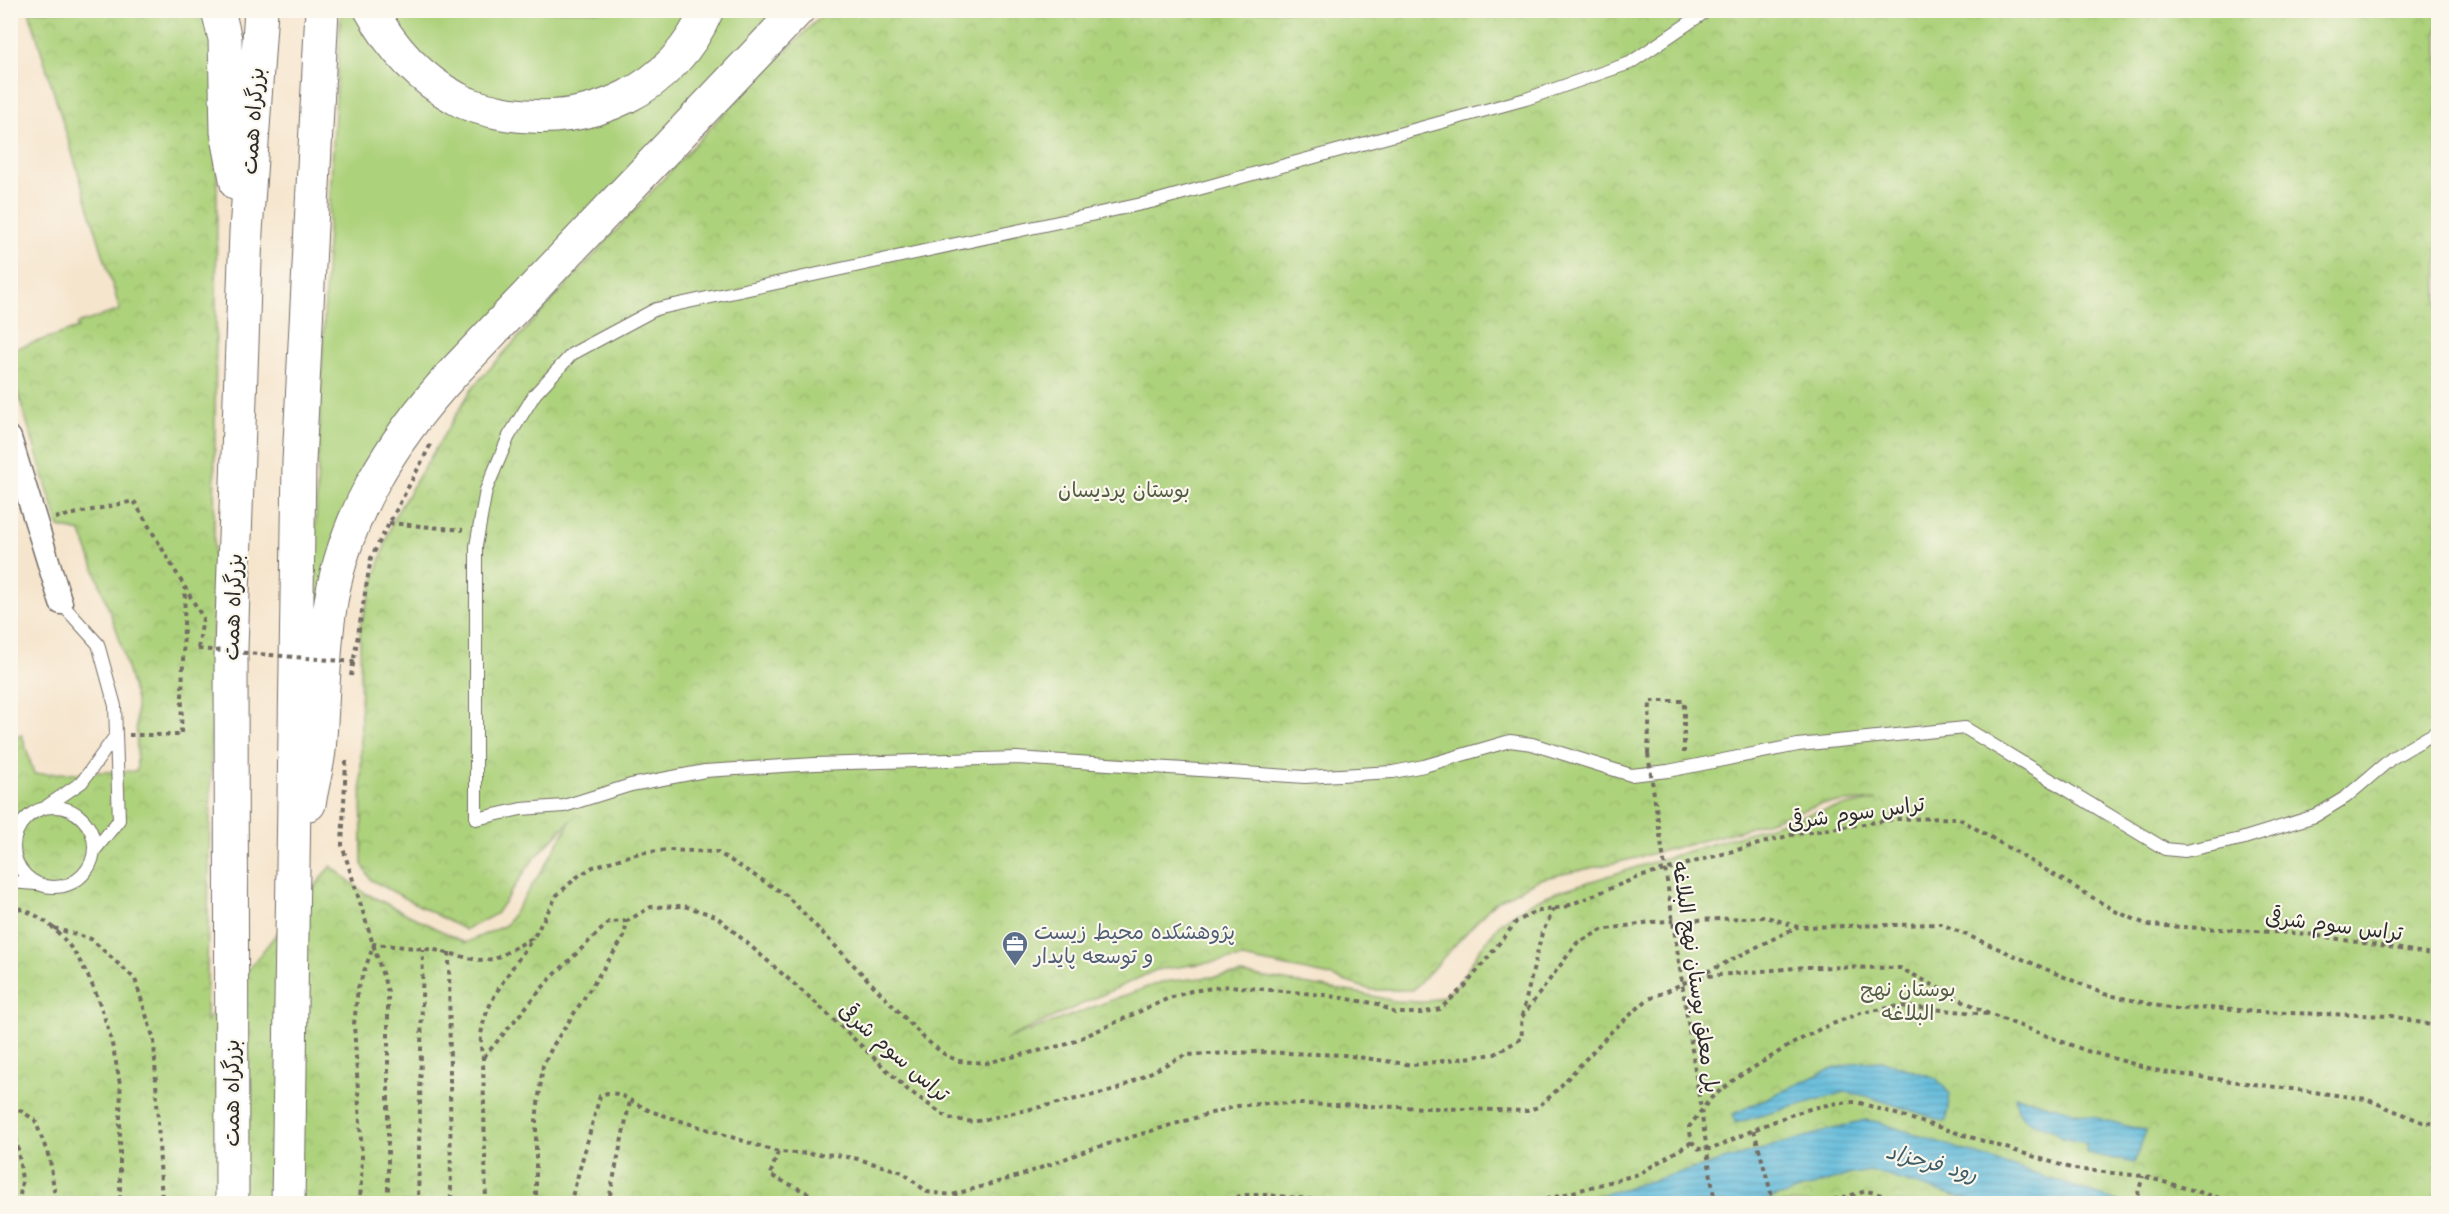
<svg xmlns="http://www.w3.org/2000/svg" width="2449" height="1214" font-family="Mali,'Playpen Sans Arabic',sans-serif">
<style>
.green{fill:#add27c;stroke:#6c7e54;stroke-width:1.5}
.park{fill:url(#park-crowns);stroke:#6c7e54;stroke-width:1.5;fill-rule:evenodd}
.water{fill:url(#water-rules);stroke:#447283;stroke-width:1.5}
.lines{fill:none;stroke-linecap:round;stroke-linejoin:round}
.service-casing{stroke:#726c64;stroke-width:14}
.minor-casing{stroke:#726c64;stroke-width:25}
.trunk-casing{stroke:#726c64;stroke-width:35}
.path{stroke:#726c64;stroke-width:4;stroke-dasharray:4.5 4.5;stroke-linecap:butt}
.service{stroke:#fff;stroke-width:12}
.minor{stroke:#fff;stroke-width:22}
.trunk{stroke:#fff;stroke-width:33}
.path-bridge{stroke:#726c64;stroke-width:4;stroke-dasharray:4.5 4.5;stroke-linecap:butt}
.labels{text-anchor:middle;stroke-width:4.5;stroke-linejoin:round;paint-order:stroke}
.street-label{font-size:21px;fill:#2b2b2b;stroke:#fbf7ec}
.park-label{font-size:21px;fill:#525d43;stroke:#fbf7ec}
.service-label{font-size:21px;fill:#4e5e75;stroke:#fbf7ec;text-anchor:start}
.water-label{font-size:22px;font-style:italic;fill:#3c5d69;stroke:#fbf7ec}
</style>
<defs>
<pattern id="park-crowns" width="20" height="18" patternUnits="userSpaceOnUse" patternTransform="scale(1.5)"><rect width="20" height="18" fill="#add27c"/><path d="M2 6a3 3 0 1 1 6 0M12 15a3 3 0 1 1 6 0" fill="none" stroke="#95b46b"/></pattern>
<pattern id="water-rules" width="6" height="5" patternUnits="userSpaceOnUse" patternTransform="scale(1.5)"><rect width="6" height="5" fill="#5dbadb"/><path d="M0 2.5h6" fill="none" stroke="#4d97b2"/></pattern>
</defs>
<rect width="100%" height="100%" fill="#fbf7ec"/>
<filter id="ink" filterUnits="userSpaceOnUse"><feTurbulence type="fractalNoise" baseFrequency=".0167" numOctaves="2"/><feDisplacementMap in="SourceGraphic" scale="12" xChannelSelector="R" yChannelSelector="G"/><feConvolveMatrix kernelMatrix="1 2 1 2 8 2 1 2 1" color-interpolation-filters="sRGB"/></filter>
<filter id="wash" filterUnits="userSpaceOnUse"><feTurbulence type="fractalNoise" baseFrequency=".008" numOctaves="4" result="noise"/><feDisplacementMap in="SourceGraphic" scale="24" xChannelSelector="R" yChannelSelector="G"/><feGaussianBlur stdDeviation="1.35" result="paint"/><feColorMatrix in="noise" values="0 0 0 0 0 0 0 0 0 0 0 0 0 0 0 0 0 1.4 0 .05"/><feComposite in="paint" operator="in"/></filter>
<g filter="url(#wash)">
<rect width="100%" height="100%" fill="#f6e5cd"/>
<!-- green -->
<path class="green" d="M341,11H362L416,80L581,123L716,11H786L433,383L311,631L327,248Z
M383,11H696L631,85L515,109L434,72Z"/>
<!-- park -->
<path class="park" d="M29,11H209L218,81L213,662L206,1022L331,866L363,892L465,943L506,925L544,867L571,820L532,861L496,914L465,930L371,880L362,864L360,626L393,519L473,387L717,120L826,11H2438V1203H11L10,739L22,735L34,774L137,771L136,701L118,634L81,532L59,527L11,370V350L78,328L77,324L120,310ZM1877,800L1815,812L1556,892L1530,903L1500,923L1478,952L1459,983L1446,995L1427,1002L1395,1001L1358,993L1242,974L1161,982L1004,1040L1156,970L1243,958L1326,975L1371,990H1413L1494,903L1540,879L1632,859L1735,832L1821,804Z"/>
<!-- water -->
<path class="water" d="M1883,1061L1936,1078L1950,1094L1946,1122L1867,1096L1845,1092L1735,1123L1733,1114L1826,1071L1855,1063Z
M2015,1096L2146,1131L2134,1163L2086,1153V1143L2061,1138C2045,1118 2018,1133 2015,1096Z
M1865,1120L1878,1122L2123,1203H1979L1870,1171L1852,1174L1757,1203H1573Z"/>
</g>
<g filter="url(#ink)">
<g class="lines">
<!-- service casing -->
<g class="service-casing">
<path id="service" d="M1708,10L1630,63L1526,99L1151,202L656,309L572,354L535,394L509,436L486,490L476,546V819L521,809L564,806L631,785L705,771L815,764L1017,758L1305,777L1393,772L1424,766L1510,741L1532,744L1631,775L1668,771L1798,745L1965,728L2165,849L2185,851L2241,839L2315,816L2346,797L2392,758L2438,731
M61,603L98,644L115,706L119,820L94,851
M47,806L82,782L116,735
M14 847a40 40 0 1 1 80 0a40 40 0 1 1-80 0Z
M10,882L36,884"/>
</g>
<!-- minor casing -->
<g class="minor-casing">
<path id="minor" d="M10,438L61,603"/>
</g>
<!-- trunk casing -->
<g class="trunk-casing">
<path id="trunk" d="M218,10L225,39L227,132L237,184
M371,10C391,47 419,78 456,98C471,107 491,111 508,114C591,127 673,90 707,10
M309,804C312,786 317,768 319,750C323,705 323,659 329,614C342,519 391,440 455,371L798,10
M232,1204L231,649L246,232L261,10
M288,1204L299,462L322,10"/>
</g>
<!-- path -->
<path class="path" d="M55,518L134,501L203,618L198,649
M389,523L463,530
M351,676L371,558L432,442
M129,735H181L185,588
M1648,754L1650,701H1684V753
M346,761L342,845L388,992V1204
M10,906C81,920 109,1018 119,1079C122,1092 120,1107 120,1121C120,1148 120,1176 120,1204
M1567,906L1636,878L1791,835L1896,819L1958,818L2117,912L2148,925L2307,934L2438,955
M54,928L91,939L135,979L154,1040L162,1204
M449,952L451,1204
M1699,976L1797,927
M1987,1014L1899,1006L1861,1013L1822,1028L1790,1045L1735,1079L1711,1098L1689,1127L1692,1142L1699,1149H1712C1757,1129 1807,1102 1857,1102L2074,1169L2143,1176L2241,1204
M1522,1016L1542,933L1554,909
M484,1057L548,981L609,922L627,921
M1754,1130L1774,1204
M778,1152L770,1175L831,1204
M19,1204L22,1180L12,1105L35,1120L50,1160L56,1204
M360,1204L362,1157L354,1024L358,988L374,944L435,950L477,960L495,959L534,937L557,895L577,877L593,867L639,853L667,850L717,852L786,895L925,1039L944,1054L958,1061L986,1063L1068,1044L1167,999L1191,991L1229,986L1324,995L1378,1004L1395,1013H1421L1440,1009L1466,985L1516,922L1534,912L1569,906
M418,1204L423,949
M486,1204L483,1058C471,1015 511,972 533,938
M536,1204V1120L543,1065L554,1044L624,937L627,921L651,907L684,906L716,916L817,1004L908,1090L948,1118L973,1122L1116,1090L1185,1055L1258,1052L1344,1055L1413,1065L1495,1054L1522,1038L1521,1018L1577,943L1602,930L1650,922L1767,917L1798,927L1941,924L2104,994L2173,1009L2224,1008L2255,1012L2393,1016L2438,1027
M570,1204L600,1096L607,1093L619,1094L650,1111L778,1152L836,1155L858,1159L902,1172L927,1192L952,1195L1022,1175L1088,1150L1208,1114L1238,1106L1269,1103L1527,1111L1538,1107L1554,1093L1611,1032L1647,1000L1697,977L1806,967L1900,968L1989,1014L2087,1051L2163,1072L2366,1099L2422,1122L2438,1124
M608,1204L630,1101
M1210,1204L1244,1195H1267L1361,1204
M1529,1204L1639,1174L1692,1142
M1816,1204L1867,1191L1916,1204
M2135,1204L2143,1176"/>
<!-- service -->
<use href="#service" class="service"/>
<!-- minor -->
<use href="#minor" class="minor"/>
<!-- trunk -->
<use href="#trunk" class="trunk"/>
<!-- path-bridge -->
<path class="path-bridge" d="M198,649L355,662
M1648,754L1715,1204"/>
</g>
</g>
<!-- icons -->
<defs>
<g id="office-pin" transform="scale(1.35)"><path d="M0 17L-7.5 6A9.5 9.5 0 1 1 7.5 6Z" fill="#5c6f8a" stroke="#fbf7ec"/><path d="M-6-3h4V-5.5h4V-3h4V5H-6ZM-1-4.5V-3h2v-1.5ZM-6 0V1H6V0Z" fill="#fff"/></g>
</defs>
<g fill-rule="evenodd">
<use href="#office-pin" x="1015" y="944"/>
</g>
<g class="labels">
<!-- street labels -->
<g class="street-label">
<text transform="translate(253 121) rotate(-86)" y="7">بزرگراه همت</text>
<text transform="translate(233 607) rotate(-88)" y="7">بزرگراه همت</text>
<text transform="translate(1856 813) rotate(-8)" y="7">تراس سوم شرقی</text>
<text transform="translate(2334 925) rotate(7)" y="7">تراس سوم شرقی</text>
<text transform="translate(1696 977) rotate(82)" y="7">پل معلق بوستان نهج البلاغه</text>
<text transform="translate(894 1052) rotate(41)" y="7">تراس سوم شرقی</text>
<text transform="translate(232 1093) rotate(-90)" y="7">بزرگراه همت</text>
</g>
<!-- park labels -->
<g class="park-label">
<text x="1124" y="497">بوستان پردیسان</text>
<text x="1908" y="996">بوستان نهج<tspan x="1908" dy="24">البلاغه</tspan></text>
</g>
<!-- service labels -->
<g class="service-label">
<text x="1034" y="939">پژوهشکده محیط زیست<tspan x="1034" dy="24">و توسعه پایدار</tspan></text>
</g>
<!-- water labels -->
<g class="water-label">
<text transform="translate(1932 1162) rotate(15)" y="8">رود فرحزاد</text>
</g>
</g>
<!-- margin -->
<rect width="2449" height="1214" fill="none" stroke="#fbf7ec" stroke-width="36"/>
</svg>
